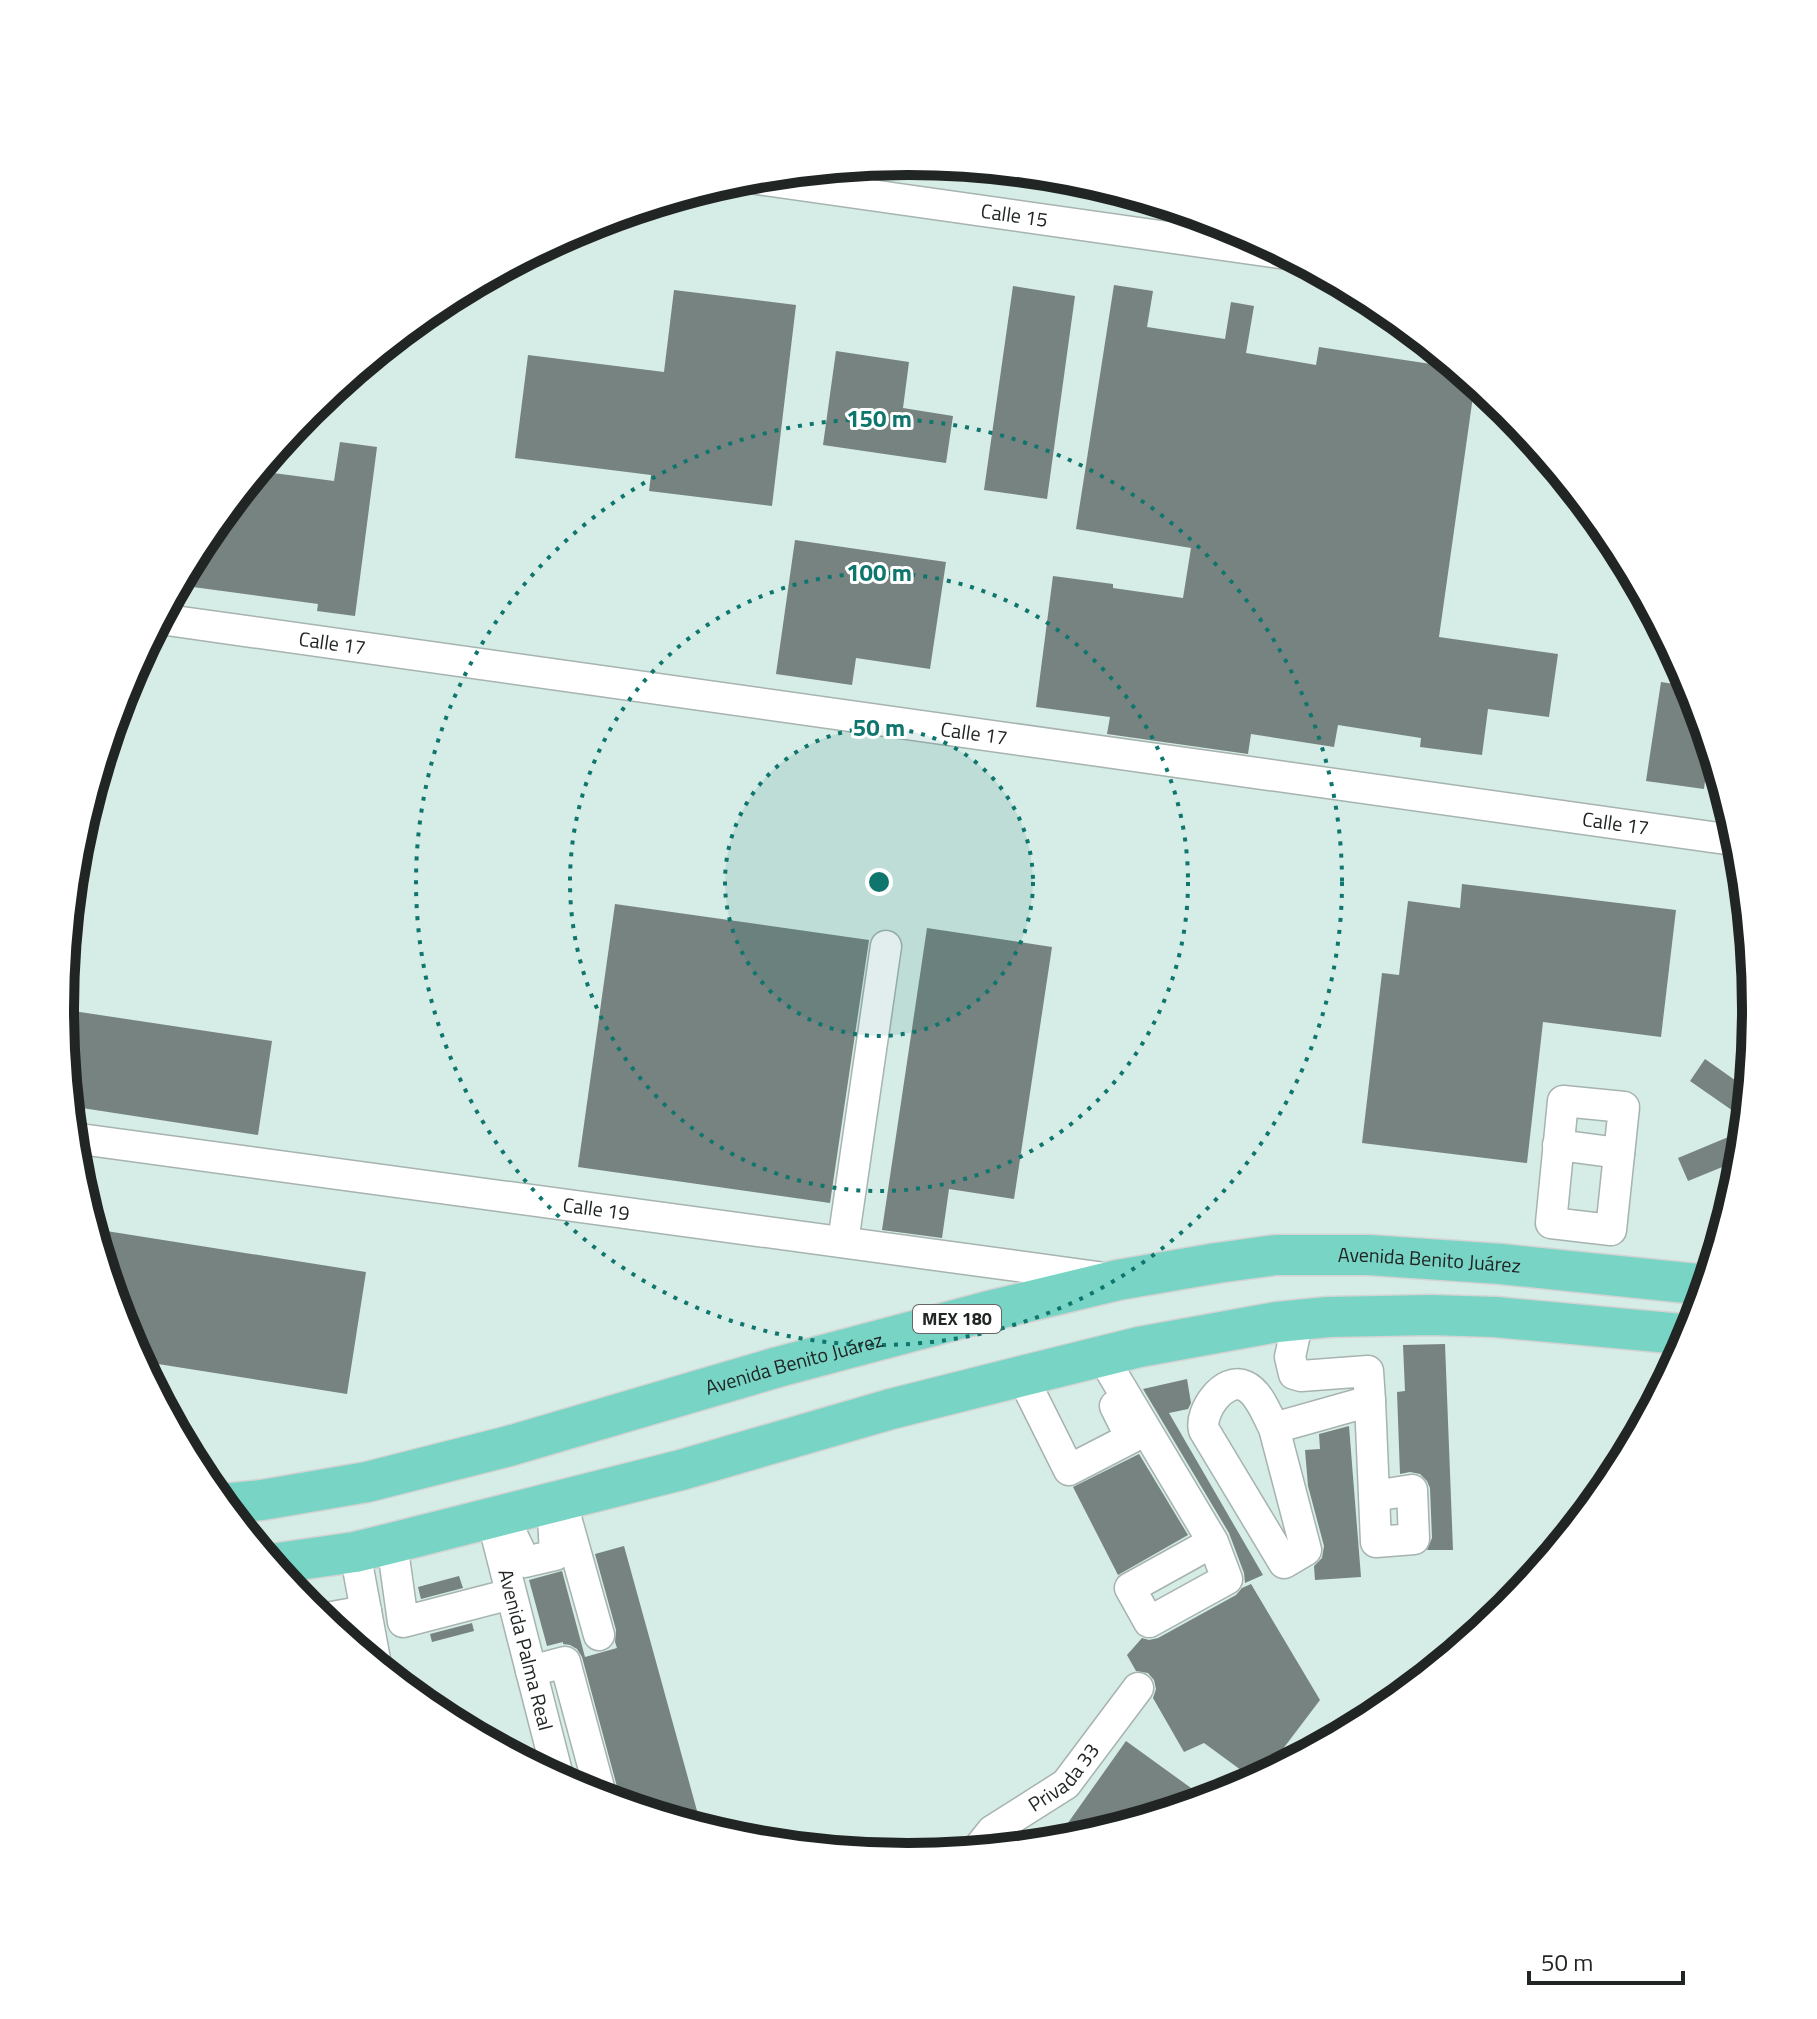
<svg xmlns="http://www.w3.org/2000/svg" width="1817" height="2019" font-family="'Titillium Web',sans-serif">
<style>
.built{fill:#d6ece6}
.building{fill:#778380}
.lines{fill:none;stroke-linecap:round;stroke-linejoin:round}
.minor-casing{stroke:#a6b3af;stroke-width:33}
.major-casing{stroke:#d3d4d3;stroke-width:43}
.minor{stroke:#fff;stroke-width:30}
.major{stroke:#78d5c5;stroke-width:40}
.ring{fill:none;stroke:#0f766e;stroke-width:4;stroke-dasharray:4 8}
.labels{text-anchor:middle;stroke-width:6;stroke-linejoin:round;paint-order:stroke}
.shield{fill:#fff;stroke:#646766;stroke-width:2}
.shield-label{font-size:18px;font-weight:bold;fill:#212625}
.street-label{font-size:20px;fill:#212625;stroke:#fff}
.rim{fill:none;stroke:#212625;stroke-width:10}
.centre{fill:#0f766e;stroke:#fff;stroke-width:4}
.ring-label{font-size:24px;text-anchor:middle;font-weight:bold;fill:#0f766e;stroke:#fff;stroke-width:6;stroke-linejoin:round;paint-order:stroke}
</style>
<rect width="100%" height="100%" fill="#ebf9f5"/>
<!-- built -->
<path class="built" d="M63 1009a846 846 0 1 1 1692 0a846 846 0 1 1-1692 0Z"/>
<!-- building -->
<path class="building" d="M1114,285L1153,291L1147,327L1225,339L1231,302L1254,306L1246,353L1316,365L1319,347L1457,368L1475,382L1439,637L1558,654L1549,717L1488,709L1482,755L1420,747L1421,738L1338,725L1334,747L1251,734L1248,754L1107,734L1110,717L1036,707L1053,576L1113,584V588L1183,598L1191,548L1076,529Z
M1013,286L1075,296L1047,499L984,490Z
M674,290L796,305L772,506L649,491L651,475L515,458L528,355L664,372Z
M836,351L909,362L903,408L953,416L946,463L823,445Z
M340,442L377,447L355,616L317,611L318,604L178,585L203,538L258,471L334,481Z
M795,540L946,562L930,669L856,658L852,685L776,674Z
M1661,682L1693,687L1710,744L1704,789L1646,781Z
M1462,884L1676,910L1661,1037L1543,1022L1527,1163L1362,1143L1382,973L1399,975L1408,901L1460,908Z
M615,904L869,940L830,1203L578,1167Z
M927,928L1052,947L1014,1199L949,1189L942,1238L882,1230Z
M60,1009L272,1041L258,1135L69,1106Z
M1705,1059L1749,1090L1746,1120L1690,1081Z
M1745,1130L1742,1159L1688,1181L1678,1158Z
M100,1230L366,1272L347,1394L139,1361L124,1334L98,1245Z
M1445,1344L1453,1550H1427L1432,1538L1430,1488L1427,1481L1420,1474L1410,1472L1400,1474L1397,1392L1405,1391L1403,1345Z
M1187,1379L1191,1403L1188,1409L1169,1413L1263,1575L1245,1583L1244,1573L1229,1533L1143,1389Z
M1349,1426L1361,1577L1315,1580L1314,1566L1322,1558L1324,1546L1308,1486L1305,1450L1320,1449L1319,1434Z
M1139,1454L1188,1535L1118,1575L1073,1487Z
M624,1546L650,1640L702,1829L619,1804V1794L582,1657L577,1649L570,1645L563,1644V1642L547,1646L529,1580L562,1571L585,1657L617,1648L615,1642L616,1630L595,1554Z
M459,1576L463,1588L421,1599L418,1587Z
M1251,1584L1320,1700L1261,1778L1256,1781L1204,1743L1184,1752L1153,1698L1156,1689L1154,1680L1148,1673L1136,1671L1127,1655L1142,1638L1149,1640L1158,1638L1236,1595L1242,1588Z
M472,1623L474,1631L432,1642L430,1634Z
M1126,1741L1209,1801L1074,1842L1053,1844Z"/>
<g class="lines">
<!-- minor casing -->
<g class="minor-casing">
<g id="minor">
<path id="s1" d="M743,177L1287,254"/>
<path id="s2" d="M160,619L1740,841"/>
<path d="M1563,1101L1624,1107L1611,1230L1551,1223Z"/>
<path id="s3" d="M73,1138L1105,1278"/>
<path d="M1558,1145L1619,1153"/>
<path d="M843,1242L886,946"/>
<path d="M1298,1320L1290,1357L1294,1374L1301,1376L1368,1371L1370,1401"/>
<path d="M1102,1356L1213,1542L1227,1579L1149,1622L1130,1588L1213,1542"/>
<path d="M1022,1376L1069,1470L1131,1438L1115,1406"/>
<path d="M1274,1428C1267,1415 1259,1392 1245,1386C1224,1376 1199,1412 1204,1430L1284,1563L1306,1550L1274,1428L1370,1401L1376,1542L1414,1539L1412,1490L1374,1496"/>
<path d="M561,1500L599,1635"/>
<path id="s4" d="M492,1518L559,1780"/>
<path d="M507,1524L525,1562L555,1555L553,1516"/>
<path d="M392,1543L403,1622L511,1594"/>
<path d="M355,1552L376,1665"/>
<path d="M320,1619L366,1611"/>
<path d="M531,1671L565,1662L602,1799"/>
<path id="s5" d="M976,1851L992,1831L1066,1784L1138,1688"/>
</g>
</g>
<!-- major casing -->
<g class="major-casing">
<g id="major">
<path id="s6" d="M222,1504L262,1500L367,1482L509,1446L778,1367L985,1312L1118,1280L1217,1263L1276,1255H1369L1501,1264L1707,1285"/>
<path d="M271,1564L355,1552L392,1543L681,1470L891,1409L1022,1376L1139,1347L1277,1322L1328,1317L1431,1315L1495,1317L1692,1335"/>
</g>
</g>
<!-- minor -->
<use href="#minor" class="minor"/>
<!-- major -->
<use href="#major" class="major"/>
</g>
<!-- distance rings -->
<circle cx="879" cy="882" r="154" fill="#0f766e" fill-opacity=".12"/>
<g class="ring">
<circle cx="879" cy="882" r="154"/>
<circle cx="879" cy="882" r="309"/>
<circle cx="879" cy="882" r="463"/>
</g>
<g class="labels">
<!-- shield labels -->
<rect class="shield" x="913" y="1305" width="88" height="28" rx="6"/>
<g class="shield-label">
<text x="957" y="1325">MEX 180</text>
</g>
<!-- street labels -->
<g class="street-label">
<text dy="7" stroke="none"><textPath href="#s1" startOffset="274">Calle 15</textPath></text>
<text dy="7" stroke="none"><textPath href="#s2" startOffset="174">Calle 17</textPath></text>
<text dy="7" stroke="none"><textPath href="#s2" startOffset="822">Calle 17</textPath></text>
<text dy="7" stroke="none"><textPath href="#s2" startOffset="1470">Calle 17</textPath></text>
<text dy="7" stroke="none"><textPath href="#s3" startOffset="528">Calle 19</textPath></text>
<text dy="7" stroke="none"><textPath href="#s6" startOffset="1238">Avenida Benito Juárez</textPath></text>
<text dy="7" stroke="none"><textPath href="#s6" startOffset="590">Avenida Benito Juárez</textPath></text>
<text dy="7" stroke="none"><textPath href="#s4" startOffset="136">Avenida Palma Real</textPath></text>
<text dy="7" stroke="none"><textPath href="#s5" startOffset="116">Privada 33</textPath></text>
</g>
</g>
<!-- crop -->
<path d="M0 0H1817V2019H0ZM74 1009a834 834 0 1 1 1668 0a834 834 0 1 1-1668 0Z" fill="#fff" fill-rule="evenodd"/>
<path class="rim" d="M74 1009a834 834 0 1 1 1668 0a834 834 0 1 1-1668 0Z"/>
<circle cx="879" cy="882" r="12" class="centre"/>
<g class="ring-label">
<text x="879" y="427">150 m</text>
<text x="879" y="581">100 m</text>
<text x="879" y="736">50 m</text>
</g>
<!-- scale -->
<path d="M1529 1971v12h154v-12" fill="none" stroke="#212625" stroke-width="4"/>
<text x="1541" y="1971" font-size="24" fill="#212625" stroke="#ffffff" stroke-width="6" paint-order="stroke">50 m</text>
</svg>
